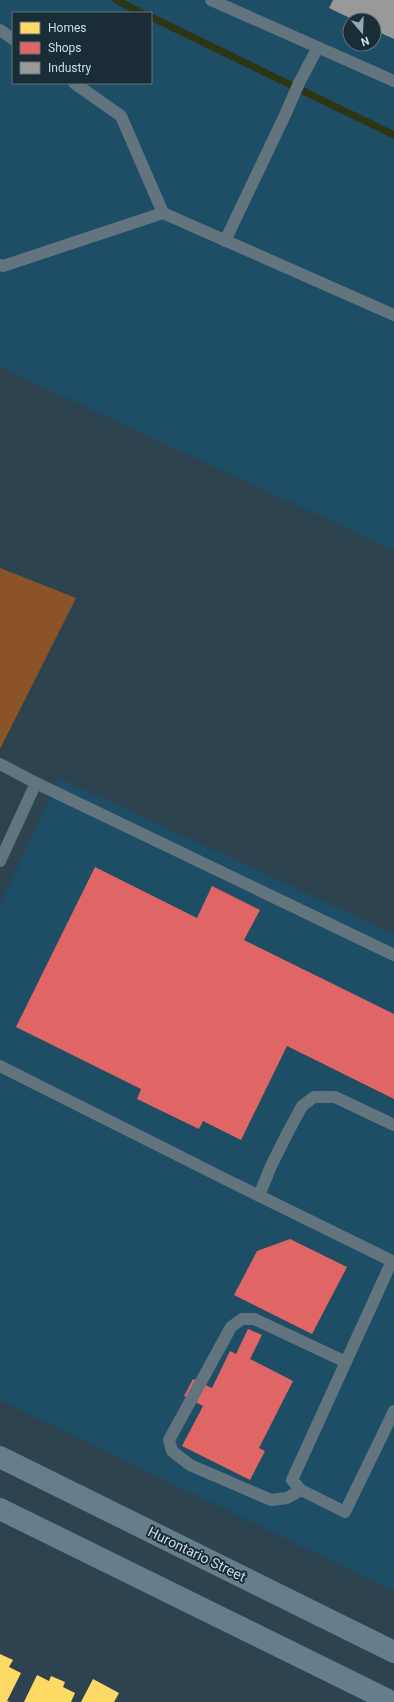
<svg xmlns="http://www.w3.org/2000/svg" width="394" height="1702" font-family="Roboto,sans-serif">
<style>
.built{fill:#1d4e66;fill-rule:evenodd}
.green{fill:#8b5428}
.homes{fill:#ffd966}
.shops{fill:#e06666}
.industry{fill:#999}
.lines{fill:none;stroke-linecap:round;stroke-linejoin:round}
.stream{stroke:#2e3512;stroke-width:7}
.lane{stroke:#62747e;stroke-width:12}
.primary{stroke:#657e8b;stroke-width:22}
.labels{text-anchor:middle;stroke-width:4;stroke-linejoin:round;paint-order:stroke}
.street-label{font-size:14px;fill:#c8deec;stroke:#1a2c36}
</style>
<rect width="100%" height="100%" fill="#2d4450"/>
<!-- built -->
<path class="built" d="M0,0H394V550L0,367ZM13,13H151V83H13ZM350,20H374V44H350Z
M59,778L394,934V1591L0,1400V905Z"/>
<!-- green -->
<path class="green" d="M0,568L76,598L0,749Z"/>
<!-- homes -->
<path class="homes" d="M0,1654L13,1660L9,1667L21,1673L7,1701L10,1702H0Z
M37,1675L49,1681L51,1676L65,1682L63,1687L75,1693L71,1702H24Z
M93,1679L119,1693L114,1702H81Z"/>
<!-- shops -->
<path class="shops" d="M95,867L197,918L212,886L260,910L244,940L394,1014V1099L287,1046L241,1140L203,1121L199,1129L137,1099L141,1089L16,1027Z
M290,1239L347,1267L312,1334L234,1295L257,1251Z
M248,1329L262,1335L250,1359L293,1381L259,1448L265,1451L250,1480L182,1446L203,1406L184,1396L193,1379L212,1388L230,1351L236,1354Z"/>
<!-- industry -->
<path class="industry" d="M333,0H394V39L374,30V20H354L329,8Z"/>
<g class="lines">
<!-- stream -->
<path class="stream" d="M116,0L142,13
M151,17L394,135"/>
<!-- lane -->
<path class="lane" d="M211,0L394,81
M0,30L13,39
M74,83L121,116L163,213
M225,241L285,115L299,83L318,47
M0,265L3,266L163,213L394,315
M0,764L36,783L394,955
M0,861L36,783
M0,1066L227,1180L394,1262
M259,1196L271,1166L287,1134L302,1106L314,1097H335L394,1125
M392,1261L292,1480L301,1490L345,1512L394,1411
M301,1490L287,1498L271,1500L190,1465L172,1451L169,1440L231,1327L242,1319H254L346,1362"/>
<!-- primary -->
<path class="primary" d="M0,1457L394,1652
M0,1509L392,1702"/>
</g>
<g class="labels">
<!-- street labels -->
<g class="street-label">
<text transform="translate(197 1554) rotate(26)" y="5">Hurontario Street</text>
</g>
</g>
<!-- legend -->
<rect x="12" y="12" width="140" height="72" fill="#1a2c36" stroke="#60737f"/>
<rect x="20" y="22" width="20" height="12" fill="#ffd966" stroke="#60737f"/>
<text x="48" y="32" font-size="12" fill="#c8deec">Homes</text>
<rect x="20" y="42" width="20" height="12" fill="#e06666" stroke="#60737f"/>
<text x="48" y="52" font-size="12" fill="#c8deec">Shops</text>
<rect x="20" y="62" width="20" height="12" fill="#999999" stroke="#60737f"/>
<text x="48" y="72" font-size="12" fill="#c8deec">Industry</text>
<!-- north arrow -->
<g transform="translate(362 32) rotate(161)"><circle r="19" fill="#1a2c36" stroke="#60737f"/>
<path d="M0-3L7 15L0 10L-7 15Z" fill="#92a8b5"/>
<text y="-6" font-size="11" font-weight="bold" text-anchor="middle" fill="#c8deec">N</text>
</g>
</svg>
